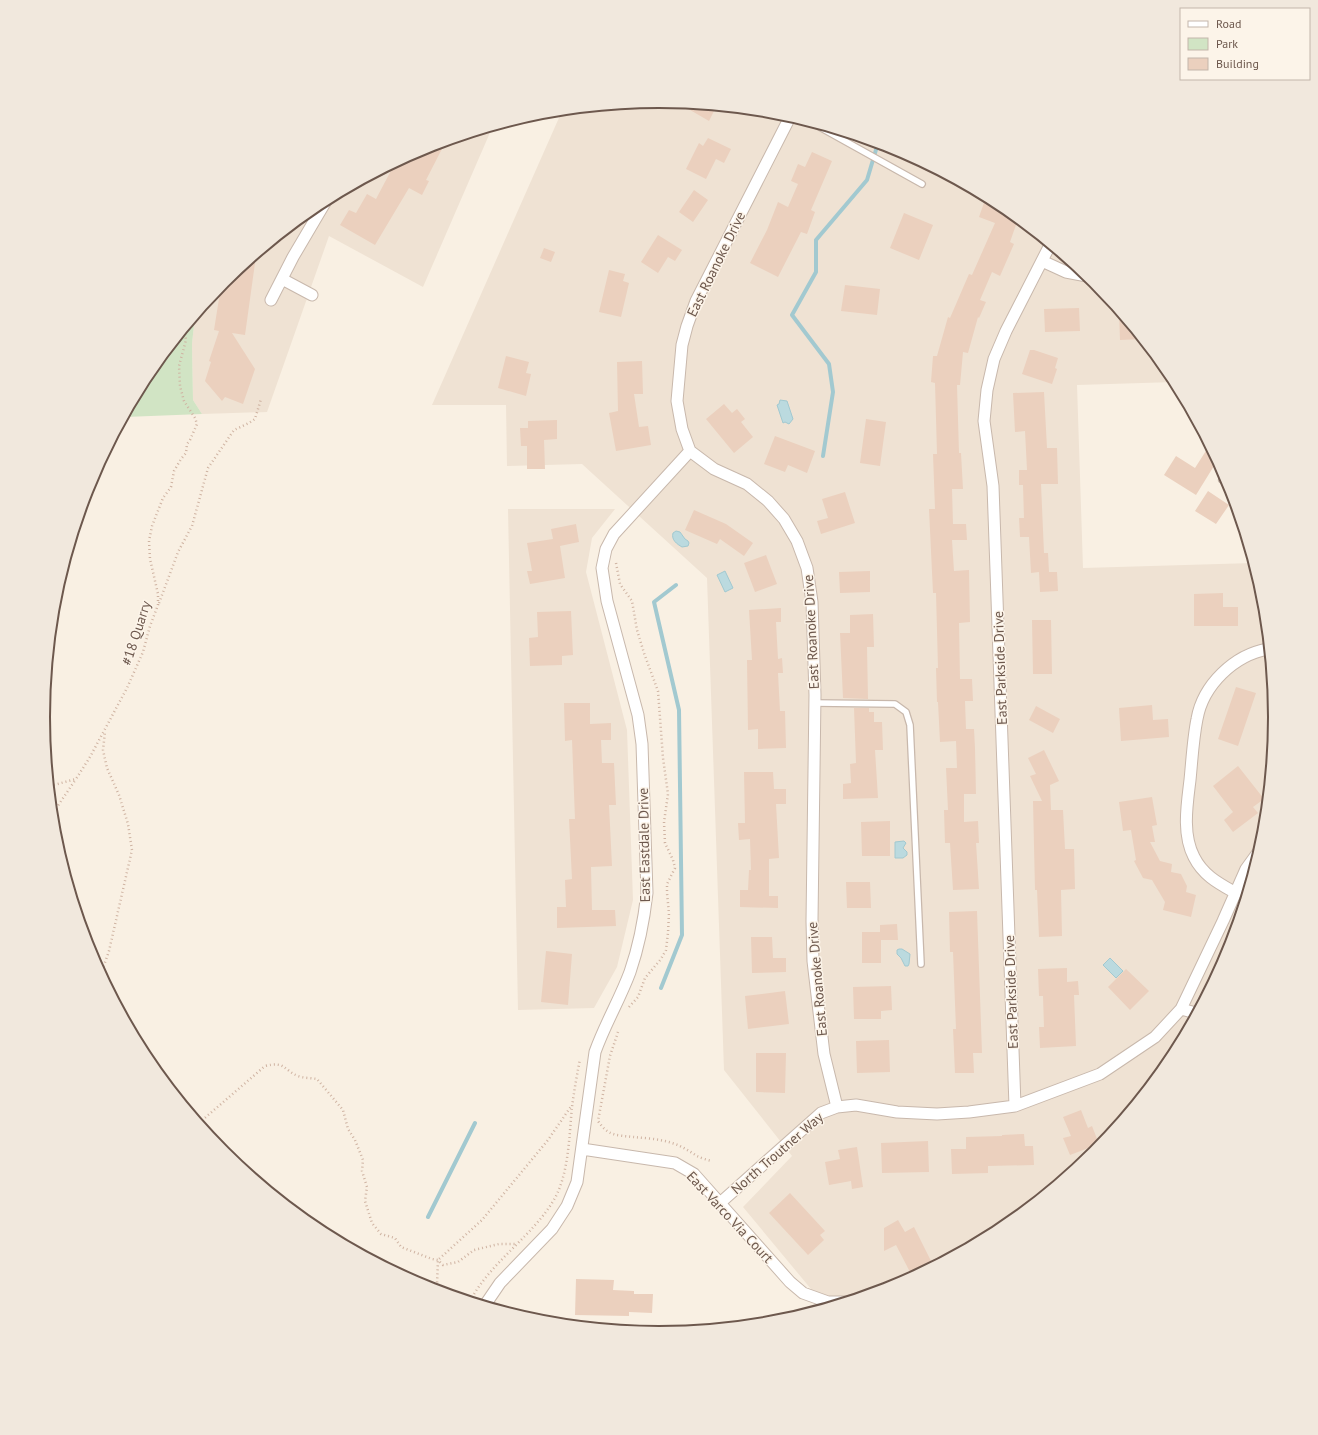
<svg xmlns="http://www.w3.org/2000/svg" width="1318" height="1435" font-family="'PT Sans',sans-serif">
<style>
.residential{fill:#efe2d3}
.green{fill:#d1e4c4}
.water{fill:#bbdadf;stroke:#a2c9d0}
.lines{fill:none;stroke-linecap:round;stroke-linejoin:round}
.stream{stroke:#a2c9d0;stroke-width:4}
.building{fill:#ebd0be}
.lane-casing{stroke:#c8b8ac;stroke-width:8}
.street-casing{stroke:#c8b8ac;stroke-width:13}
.path{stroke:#cfb3a2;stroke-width:2.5;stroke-dasharray:1 3;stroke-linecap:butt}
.lane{stroke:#fff;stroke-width:5.5}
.street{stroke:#fff;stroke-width:11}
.labels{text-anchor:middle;stroke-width:3;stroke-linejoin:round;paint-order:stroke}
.street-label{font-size:14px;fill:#6d584d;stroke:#fcf4e9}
.rim{fill:none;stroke:#6d584d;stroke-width:2}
</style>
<rect width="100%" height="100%" fill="#f9f0e3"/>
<!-- residential -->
<path class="residential" d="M659,102L779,113L895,148L1001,205L1095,282L1171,375L1175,382L1077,385L1083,568L1253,563L1263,598L1275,718L1263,838L1228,953L1171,1060L1094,1153L1001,1230L895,1287L818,1310L811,1289L743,1207L792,1156L724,1070L707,578L582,464L507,466L506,405H432L562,111Z
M492,128L423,287L329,236L267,412L202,414L193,400L192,344L195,316L224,282L317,205L423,148Z
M508,509H615L592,538L586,572L627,730L633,900L617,967L594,1008L518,1010Z"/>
<!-- green -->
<path class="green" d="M195,316L192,344L193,400L202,414L125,417L147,375Z"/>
<!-- water -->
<path class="water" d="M780,400L787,401L793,419L789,424L785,422L783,423L777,405L779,404Z
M676,531L680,532L685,539L688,541L689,543L688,546L682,547C677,544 671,540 673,533Z
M725,571L733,588L725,592L717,575Z
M904,841L906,843L903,848L907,852V855L903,858H895V842Z
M899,949H902L910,954L909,964L908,966H905L901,958L897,954V950Z
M1110,958L1123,971L1116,978L1103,965Z"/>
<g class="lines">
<!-- stream -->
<path class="stream" d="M823,456L833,392L829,364L792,315L816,272V240L867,180L878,143
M661,988L682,935L679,710L654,602L676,585
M428,1217L475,1123"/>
</g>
<!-- building -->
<path class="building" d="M678,103L693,105L716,107L709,121Z
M708,138L731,149L724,163L716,159L706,179L686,169L699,143L703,146Z
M446,141L426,180L429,181L422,195L409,188L375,245L340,225L349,210L356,213L367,194L376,199L395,163L423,148Z
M812,152L832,161L811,210L815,212L807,234L801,232L778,277L750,263L767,230L778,202L788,207L798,184L791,181L798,164L805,167Z
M694,190L708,200L693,222L679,212Z
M986,197L1001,205L1018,219L1010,242L1014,244L1000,276L992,272L980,300L986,302L979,318L978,317L968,353L963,352L960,385H957L959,453H961L963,489H952L953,524H966L967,540H952L954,571L969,570L970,622L959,623L960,679H972L973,701H965L966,729H974L975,748L976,794H964V822L978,821L979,843H976L979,889L953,890L950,843H945L944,810H948L946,768H957L956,741L940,742L938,702H937L936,668H938L936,593H933L929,509H935L933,454H937L935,383L931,382L933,356H937L948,317L950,318L969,274L972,275L995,223L979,217Z
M904,213L933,225L919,260L890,248Z
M658,235L682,250L675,261L668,257L658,273L641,262Z
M544,248L555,252L551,262L540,258Z
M248,262L255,263L245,335L232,333L255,369L243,404L225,397L222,401L205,381L211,362L209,361L219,331L214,330L221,286Z
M609,270L625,274L623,281L629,283L621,317L599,312Z
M845,285L880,289L877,315L841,311Z
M1079,308L1080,331L1045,332L1044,309Z
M1119,311L1134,330L1142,339L1120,340Z
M1030,350H1034L1058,358L1055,368L1057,369L1052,384L1022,374Z
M506,356L529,362L526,373L531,374L526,396L498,388Z
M642,361L643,394H634L639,427L648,426L651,445L616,451L609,413L618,411L617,362Z
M1044,392L1047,448H1057L1058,484H1041L1044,553H1048L1049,572H1057L1058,591L1040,592L1039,572L1031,573L1029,537H1020L1019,518H1024L1023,485H1019V470H1027L1025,431L1015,432L1013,393Z
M724,404L732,413L737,409L745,419L741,422L753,437L734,453L706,419Z
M866,419L886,422L880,466L860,463Z
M557,420V439L544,440L545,469H527V446H521L520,428H528V421Z
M775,436L815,451L807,473L788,465L785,472L764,464Z
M1209,446L1217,461L1196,495L1164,475L1176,456L1195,468Z
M1208,491L1229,505L1216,524L1195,511Z
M845,492L855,523L821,534L817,521L828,518L822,499Z
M694,510L726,524L753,543L744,556L720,539L717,544L685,530Z
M576,524L579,542L560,546L565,578L530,584L527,571H532L527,543L553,539L551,529Z
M766,555L777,584L755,592L744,563Z
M870,571V592L840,593L839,572Z
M1223,593V607H1238V626H1194V594Z
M781,608V622H776L778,659L782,658L783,673H778L780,711H785L786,748L758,749V729L748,730L747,660H752L749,610Z
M571,611L573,655L562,656V665L530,666L529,638L538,637L537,612Z
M873,614L874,647H867L868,699L843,698L840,633H850V615Z
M1032,620H1051L1052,674H1033Z
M1236,687L1256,693L1238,746L1218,739Z
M564,703H590V724L611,723V740H601L602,763H614L616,805H609L612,866L591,867L592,910H615L616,926L557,928V907H566L565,880L572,879L569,819H575L572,740L565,741Z
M1152,705L1153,720L1168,719L1169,737L1121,741L1119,708Z
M1036,706L1060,719L1053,733L1029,720Z
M854,708H869V712H874V722H882L883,750H875L878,798L843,799V784L851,783L850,764L856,763Z
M1044,750L1059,781L1050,785L1051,810H1063L1065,849H1074L1075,889L1061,890L1062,936L1039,937L1037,890H1035L1033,801H1042L1030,776L1036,774L1028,758Z
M1238,766L1264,799L1253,807L1258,813L1233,832L1224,820L1233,812L1213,786Z
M744,772H773L774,789H786V804H776L779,858L769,859V896H778V908L740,907V890H748L749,870H751L750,839L739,840L738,823H745Z
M1152,797L1157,825L1152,826L1155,842H1150L1160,861L1172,864L1171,872L1181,874L1187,886L1186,892L1196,895L1191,917L1163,910L1165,902L1152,880L1143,878L1134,861L1136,860L1131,830L1123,831L1119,802Z
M890,821V856H862L861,822Z
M846,882H870L871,908H847Z
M977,911L982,1053H973L974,1073H955L953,1029H956L953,952H950L949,912Z
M897,924L898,940H881V963H862V932H880V925Z
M751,937H772L773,958H786V972L752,973Z
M546,951L572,954L568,1005L541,1002Z
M1067,968V982L1078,981L1079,995H1074L1076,1046L1040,1048L1039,1027H1044L1043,996H1039L1038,969Z
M1126,969L1149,991L1130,1010L1108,987Z
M891,986L892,1010L881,1011V1019H854L853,987Z
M785,991L789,1024L748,1029L745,996Z
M889,1040L890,1072L857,1073L856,1041Z
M756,1053H786L785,1093L756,1092Z
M1081,1110L1088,1128L1092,1126L1099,1144L1070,1155L1063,1138L1071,1136L1063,1117Z
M1024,1134L1025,1146H1033L1034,1165L988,1166V1173L952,1174L951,1149H966V1137L1002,1136V1135Z
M928,1141L929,1172L882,1173L881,1143Z
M857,1147L863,1187L852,1189L851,1181L829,1185L825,1162L840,1159L838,1150Z
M790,1193L825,1231L820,1235L824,1240L808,1255L769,1213Z
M898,1220L905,1232L914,1227L931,1261L910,1272L896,1245L884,1251V1228Z
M576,1279L614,1280L613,1290L634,1291V1294H653L652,1313L629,1312V1316L575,1315Z"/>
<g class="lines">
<!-- lane casing -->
<g class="lane-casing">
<path id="lane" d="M816,125L922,184
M1222,480L1225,477
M815,703L895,704L906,712L910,725L921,964"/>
</g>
<!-- street casing -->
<g class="street-casing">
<path id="street" d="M790,117L696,301L687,326L682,345L677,401L682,429L690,451L714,469L747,484L768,501L784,519L797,541L807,568L812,602L815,695L812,921L813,961L824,1054L837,1107
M1042,261L1066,272L1087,276
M282,279L312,295
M271,300L293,257L326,201
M1234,892C1218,883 1203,875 1194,857C1182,834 1187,805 1190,780C1192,760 1193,739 1197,719C1203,685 1234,655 1268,649
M1181,1009L1196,1013
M1015,1106L993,486L984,421L987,390L994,359L1006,331L1050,245
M582,1149L675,1163L694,1174L790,1282L803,1293L828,1302H844
M720,1203L821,1113L837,1107L856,1105L897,1112L937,1114L969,1112L1015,1106L1100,1074L1155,1037L1181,1009L1223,921L1246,869L1259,851
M485,1305L500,1283L552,1229L567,1206L577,1182L595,1052C605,1024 620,999 630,972C639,946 644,920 647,893L642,744L638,715L607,601L602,568L606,549L614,534L690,451"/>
</g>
<!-- path -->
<path class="path" d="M616,563L620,584L632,601L637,630L644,653L658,691L663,758L668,794L664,822L665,843L673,860L675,868L667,884V893L669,913L668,933L666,950L661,959L645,978L638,997L629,1007
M159,603L178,552L192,526L208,468L234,430L249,423L255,419L261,399
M50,786L76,779L90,757L127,688L143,652L150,626L158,605V594L150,559L149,541L152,526L163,498L171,487L174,471L181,459L186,453L187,444L190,440L197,424L195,418L184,401L180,386L179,366L186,340L185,333L188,325
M53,816L57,807L76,779
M101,974L109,951L132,850L128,824L119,795L107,768L103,750L105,732
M618,1032L610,1056L598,1121C608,1136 616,1135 633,1137C645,1138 660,1139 672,1143C682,1146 689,1151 697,1156C701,1158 707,1160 712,1161
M199,1123L265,1066C286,1061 283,1070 298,1076C303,1078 311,1078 317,1079L343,1110L348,1129L355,1140L363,1160L362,1171L367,1187L365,1201L372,1223L381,1234L395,1238L401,1247L432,1259L438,1260L443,1265L458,1262L474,1250L499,1244H516
M435,1290L437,1284L438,1260L482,1220L548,1140L572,1105
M470,1301C491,1262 529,1239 552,1203C569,1177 569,1137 572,1107C574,1091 577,1075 580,1059"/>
<!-- lane -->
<use href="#lane" class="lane"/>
<!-- street -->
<use href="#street" class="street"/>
</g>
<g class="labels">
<!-- street labels -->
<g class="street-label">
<text transform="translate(716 264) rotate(-64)" y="5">East Roanoke Drive</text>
<text transform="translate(811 632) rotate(-93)" y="5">East Roanoke Drive</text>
<text transform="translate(136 633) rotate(-72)" y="5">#18 Quarry</text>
<text transform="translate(1000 668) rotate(-92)" y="5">East Parkside Drive</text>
<text transform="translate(644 845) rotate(-91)" y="5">East Eastdale Drive</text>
<text transform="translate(817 979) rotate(-95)" y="5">East Roanoke Drive</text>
<text transform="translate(1011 992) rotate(-92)" y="5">East Parkside Drive</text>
<text transform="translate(777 1153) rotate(-41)" y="5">North Troutner Way</text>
<text transform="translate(730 1217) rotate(47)" y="5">East Varco Via Court</text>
</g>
</g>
<!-- crop -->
<path d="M0 0H1318V1435H0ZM50 717a609 609 0 1 1 1218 0a609 609 0 1 1-1218 0Z" fill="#f1e8dd" fill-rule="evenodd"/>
<path class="rim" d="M50 717a609 609 0 1 1 1218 0a609 609 0 1 1-1218 0Z"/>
<!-- legend -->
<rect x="1180" y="8" width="130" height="72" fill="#fcf4e9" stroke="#c3b6ab"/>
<rect x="1188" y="21" width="20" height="6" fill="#ffffff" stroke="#c3b6ab"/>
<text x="1216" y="28" font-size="12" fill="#6d584d">Road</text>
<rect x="1188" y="38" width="20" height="12" fill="#d1e4c4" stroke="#c3b6ab"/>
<text x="1216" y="48" font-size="12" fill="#6d584d">Park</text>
<rect x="1188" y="58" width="20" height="12" fill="#ebd0be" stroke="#c3b6ab"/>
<text x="1216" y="68" font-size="12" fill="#6d584d">Building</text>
</svg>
